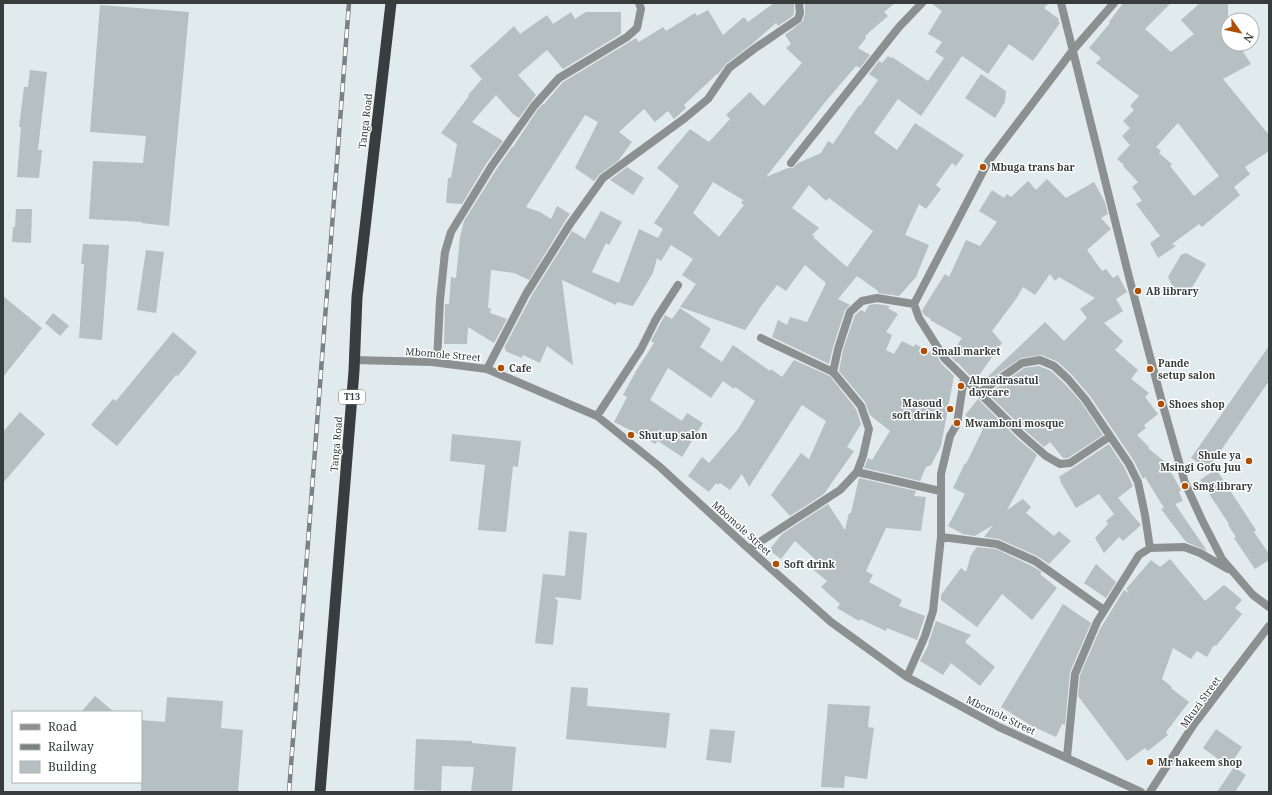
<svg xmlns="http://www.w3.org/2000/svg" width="1272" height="795" font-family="'Noto Serif',serif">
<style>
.building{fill:#b6bfc1;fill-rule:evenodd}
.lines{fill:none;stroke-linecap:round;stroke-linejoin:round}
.minor{stroke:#8d9091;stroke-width:8}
.trunk{stroke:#383e3f;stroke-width:11}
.rail-casing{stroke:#7b8182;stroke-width:4.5}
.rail{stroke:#fff;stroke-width:3;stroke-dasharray:9;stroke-linecap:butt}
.poi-dot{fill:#af4f06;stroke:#fff;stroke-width:1.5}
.labels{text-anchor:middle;stroke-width:3;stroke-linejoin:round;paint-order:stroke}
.shield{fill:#fff;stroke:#747677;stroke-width:1}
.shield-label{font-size:9px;font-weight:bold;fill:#383c3d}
.street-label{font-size:10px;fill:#383c3d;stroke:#fff}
.poi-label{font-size:10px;font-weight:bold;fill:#383c3d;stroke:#fff;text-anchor:start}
</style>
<rect width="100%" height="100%" fill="#e1eaec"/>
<!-- building -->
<path class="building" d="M774,3H794V12L793,16L778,26L776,23L752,44L726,64L717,75V74L684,105L686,108L674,119L668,111L655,122L644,109L619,132L632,142L618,161L600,174L594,181L575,168L598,122L585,115L526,207L540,212L551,219L557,206L570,214L567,218L529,280L514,273L491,270L488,308H491L490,313L507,319L494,343L468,327L467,344H444L445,304H449L451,277L456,278L460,237L464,221L496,170L512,147H513L538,109L543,104H544L563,82L636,38L639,42L663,27L666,31L695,13L697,16L708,10L723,35L744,17L748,22Z
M805,3H895L884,12L888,16L865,36L866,38L858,48L870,55L860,68L856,66L826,101L766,177L788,168H793L798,163L821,153L828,141L833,144L859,105L860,106L878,80L869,74L879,61L882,63L888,56L891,58L892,57L928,81L944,58L935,52L942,42L928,34L942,11L931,3H1049L1044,8L1059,19L1058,21L1060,23L1033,61L1009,44L988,74L962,56L921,116L898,99L874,133L897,150L915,123L964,155L956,166L952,163L936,185L941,189L926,209L919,204L905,235L929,245L916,277L899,296L878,293V291L857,276L838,299L850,305L845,310L833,347L829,364L772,337L778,320L787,325L790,317L807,322L826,283L805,265L786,291L777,285L759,309V310L745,330L680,307L696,284L682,275L693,259L671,245L661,261L657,258L653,273L633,306L617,302L616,305L562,280L573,365L547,346L540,363L523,355L522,358L505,351L506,349L504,348L532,295L572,231L585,239L601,211L622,222L609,245L606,243L592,272L619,283L639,229L658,238L663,229L654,223L679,186L657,168L690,129L709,142L730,119L726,115L750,92L764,106L802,63L786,48L791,44L785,35L803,21L805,13ZM713,182L743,200L741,203L744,205L719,237L693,213ZM809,185L826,201L829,198L873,231L847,267L814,238L815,237L812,235L819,228L792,208Z
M1123,3H1171L1145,29L1171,52L1194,34L1181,20L1200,3H1228V44H1238L1251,64L1223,79L1269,135V151L1245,167L1250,174L1234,187L1240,195L1202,227L1199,224L1172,244L1176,246L1158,258L1150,243L1160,236L1136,204L1142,201L1132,187L1138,182L1123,166L1124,165L1117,159L1130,145L1122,136L1130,128L1123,121L1134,110L1130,106L1139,96L1096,63L1101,58L1089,48L1110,23L1109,22ZM1178,123L1219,176L1194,196L1170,166L1172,164L1159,153L1161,151L1156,147Z
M100,5L189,12L169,226L141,223L142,222L89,219L93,161L143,163L146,136L90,132Z
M571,12L575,19L586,12H621V34L563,69L547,50L518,75L536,95L519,118L513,114L496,95L472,122L503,141L486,164L462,204L446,203L448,178H451L457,144L441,133L469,96L468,95L482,79L470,66L514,26L520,34L547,15L553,24Z
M30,70L47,72L38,150H42L39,178L17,177L21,127H19L24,87H28Z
M981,74L1006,91L1005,102L995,118L965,98Z
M627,167L644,178L633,195L610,180Z
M1047,179L1066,198L1094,182L1105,202L1108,214L1101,218L1111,229L1087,250L1102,271L1106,269L1113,278L1118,275L1127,292L1116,299L1123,311L1104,323L1123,341L1115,350L1138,370L1131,379L1149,393L1145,397L1158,414L1144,425L1146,428L1137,435L1149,447L1148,448L1166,463L1181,490L1179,492L1183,501L1175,504L1207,551L1186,542L1161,509L1164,508L1145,477L1143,479L1134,461L1090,396L1072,375L1058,362L1042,355L1021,358L980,386L979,385L1045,322L1064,341L1087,318L1080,309L1095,298L1059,277L1055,281L1050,274L1035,295L1023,287L1016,299L992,331L1002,343L975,381L957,362V363L950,356L962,338L930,320L931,319L924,315L922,311L926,304L945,274L949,277L966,240L980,246L997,222L979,211L992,190L1004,198L1007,194L1011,197L1028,181L1036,190Z
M16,209H32L31,243L12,242L13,227H15Z
M83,244L109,245L102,340L79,338L84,264H81Z
M146,250L164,252L156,313L137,310Z
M1186,253L1206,264L1187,296L1174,289L1168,277L1181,255Z
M3,296L42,328L3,377Z
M877,304L890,306L888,308L898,314L886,332L892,335L886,350L894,354L902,341L914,347L915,344L937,356L941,363L954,376L941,446L931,465L926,467L920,481L864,468L868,458L872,460L890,431L870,415L865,402L839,371L843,350L855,315L861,310L865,312L869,305Z
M680,308L711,329L700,347L722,362L733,345L770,371L771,369L782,377L794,360L830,376L856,409L861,424L847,447L854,451L824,494L790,516L771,495L801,453L809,459L826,421L802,405L749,487L742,474L730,490L720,483L718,485L716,483L709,492L688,476L702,457L709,463L738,429L755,401L735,387L734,389L723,381L711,398L668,368L650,400L682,421L687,413L703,423L682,457L658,441L655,444L644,437L614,422L627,397L623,395L636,371L654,343L651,341L660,324L665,315L672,319Z
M53,313L69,326L60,336L45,323Z
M173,332L197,352L178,376L176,375L117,446L91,425L113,399L116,401Z
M1269,346V381L1208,469L1191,458Z
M1039,366L1051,371L1064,383L1081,402L1103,435L1068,458H1063L1050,442L1044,447L1026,431L988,394L1024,368Z
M978,399L1018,439L1037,455L1007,510L1023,499L1031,507L1026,513L1054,536L1059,531L1071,541L1049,564L1037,556L999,539L984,537L993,525L975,536L963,534L948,526L965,494L953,488L965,463L966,464L983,429L965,415Z
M20,412L45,434L3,483V432Z
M452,434L521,441L518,467L513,466L506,532L478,530L485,465L450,461Z
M1109,444L1124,467L1133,486L1118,498L1141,525L1123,541L1119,537L1104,553L1095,538L1108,524L1106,521L1114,514L1099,494L1076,508L1060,481H1061L1059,477Z
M1216,469L1256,530L1254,532L1269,554V560L1255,569L1234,538L1236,537L1228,525L1229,524L1200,480Z
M859,478L916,491L914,496L926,497L921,531L886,528L866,571L873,575L869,582L902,600L899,606L925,616L917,640L887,628L886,631L860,619L859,621L837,608L840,604L821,587L827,581L810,567L816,560L795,541L781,559L769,550L782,534L828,504L845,530L849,513H851Z
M569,531L587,533L581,600L554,597L558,601L553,645L535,643L543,574L565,576Z
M977,547L996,549L1032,566L1042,572L1040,574L1057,588L1032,620L1002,594L977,627L941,600V595L961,568L966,572L971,555Z
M1170,559L1205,601L1224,585L1229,589L1242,600L1235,608L1242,614L1216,646L1214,645L1207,657L1197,651L1191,659L1173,648L1162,679L1172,687L1171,688L1189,702L1166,732L1168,735L1148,751L1145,748L1127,761L1078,696L1080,675L1100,629L1124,590L1129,593L1126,589L1151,560L1160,567Z
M1096,564L1116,582L1106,598L1084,583Z
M1063,604L1091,623L1070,672L1065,725L1062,724L1056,737L1032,726L1001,707Z
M936,621L971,635L965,642L995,667L980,686L951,663L943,675L920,661L929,644H928Z
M571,687L588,688L587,706L670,713L666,748L566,739Z
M95,696L114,712H81Z
M167,697L223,701L221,728L243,730L238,792H141V720L165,722Z
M828,704L870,706L868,727L874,728L867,779L845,776L844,788L821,787Z
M710,729L735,731L731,763L706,760Z
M1216,729L1242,747L1229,767L1203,748Z
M416,739L472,741V743L516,747L512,792H471L474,767L442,766L441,791L414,790Z
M1234,767L1246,775L1235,792H1217Z"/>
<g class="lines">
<!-- minor -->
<path class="minor" d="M1061,3L1129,277L1162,402L1185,483L1202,520L1222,559L1253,595L1269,607
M791,163L899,27L922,3
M354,360L432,362L487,369L597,416L660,467L749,549L831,622L907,677L999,727L1141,792
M437,362L440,300L445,252L451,232L491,167L534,106L559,78L627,37L637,28L641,9L639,3
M487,369L526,294L570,224L603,178L685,118L708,99L729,68L754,49L798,19L800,13L799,3
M833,372L838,349L850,312L862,301L877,298L914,304
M979,393L1022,363L1040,360L1054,366L1068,379L1085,399L1129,464L1138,482L1145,515L1150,548
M597,416L641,349L656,319L678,285
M1109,437L1070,463L1060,464L1046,456L1022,435L945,359L919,318L914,304L988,162L1073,50L1114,3
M857,472L940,491
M941,537L997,544L1035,561L1104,610
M749,549L840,490L857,472L863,456L869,429L861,406L833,372L761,338
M907,677L925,636L933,611L941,537V474L950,436L957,424L964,378
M1067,757L1075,674L1097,622L1139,555L1150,548L1184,547L1200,553L1228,569
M1150,792L1194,724L1269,626"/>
<!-- trunk -->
<path class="trunk" d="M320,792L354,371L357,297L391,3"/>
<!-- rail casing -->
<g class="rail-casing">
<path id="rail" d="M289,792L349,3"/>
</g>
<!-- rail -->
<use href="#rail" class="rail"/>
</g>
<!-- markers -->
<g class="poi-dot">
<circle cx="983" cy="167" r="4"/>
<circle cx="1138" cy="291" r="4"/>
<circle cx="924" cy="351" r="4"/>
<circle cx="501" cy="368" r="4"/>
<circle cx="1150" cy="369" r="4"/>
<circle cx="961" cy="386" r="4"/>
<circle cx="1161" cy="404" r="4"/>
<circle cx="950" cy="409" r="4"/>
<circle cx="957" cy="423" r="4"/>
<circle cx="631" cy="435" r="4"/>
<circle cx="1249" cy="461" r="4"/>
<circle cx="1185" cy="486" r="4"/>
<circle cx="776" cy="564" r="4"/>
<circle cx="1150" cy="762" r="4"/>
</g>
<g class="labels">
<!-- shield labels -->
<rect class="shield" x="339" y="390" width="26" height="14" rx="3"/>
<g class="shield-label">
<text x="352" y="400">T13</text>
</g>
<!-- street labels -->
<g class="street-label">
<text transform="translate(365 121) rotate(-83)" y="4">Tanga Road</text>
<text transform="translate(443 354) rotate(5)" y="4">Mbomole Street</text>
<text transform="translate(336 444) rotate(-85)" y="4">Tanga Road</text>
<text transform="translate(742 528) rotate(42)" y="4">Mbomole Street</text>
<text transform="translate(1200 702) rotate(-54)" y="4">Mkuzi Street</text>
<text transform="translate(1001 715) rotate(26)" y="4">Mbomole Street</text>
</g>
<!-- poi labels -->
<g class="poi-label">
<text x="991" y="171">Mbuga trans bar</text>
<text x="1146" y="295">AB library</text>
<text x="932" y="355">Small market</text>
<text x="1158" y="367">Pande<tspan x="1158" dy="12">setup salon</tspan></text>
<text x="509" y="372">Cafe</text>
<text x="969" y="384">Almadrasatul<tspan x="969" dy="12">daycare</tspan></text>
<text x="942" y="407" text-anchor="end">Masoud<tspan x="942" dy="12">soft drink</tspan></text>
<text x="1169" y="408">Shoes shop</text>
<text x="965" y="427">Mwamboni mosque</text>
<text x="639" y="439">Shut up salon</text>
<text x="1241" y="459" text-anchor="end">Shule ya<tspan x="1241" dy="12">Msingi Gofu Juu</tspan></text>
<text x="1193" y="490">Smg library</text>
<text x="784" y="568">Soft drink</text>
<text x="1158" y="766">Mr hakeem shop</text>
</g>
</g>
<!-- border -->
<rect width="1272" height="795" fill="none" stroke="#383c3d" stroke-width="8"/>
<!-- legend -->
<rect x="12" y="711" width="130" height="72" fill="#ffffff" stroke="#afb1b1"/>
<rect x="20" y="724" width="20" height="6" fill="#8d9091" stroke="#afb1b1"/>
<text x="48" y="731" font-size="12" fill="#383c3d">Road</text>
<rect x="20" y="744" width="20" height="6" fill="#7b8182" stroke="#afb1b1"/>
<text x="48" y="751" font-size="12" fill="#383c3d">Railway</text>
<rect x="20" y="761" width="20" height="12" fill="#b6bfc1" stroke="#afb1b1"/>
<text x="48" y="771" font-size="12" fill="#383c3d">Building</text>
<!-- north arrow -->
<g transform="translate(1240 32) rotate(123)"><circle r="19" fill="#ffffff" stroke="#afb1b1"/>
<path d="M0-3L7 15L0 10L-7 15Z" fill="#af4f06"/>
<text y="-6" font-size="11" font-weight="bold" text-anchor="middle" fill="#383c3d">N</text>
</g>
</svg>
